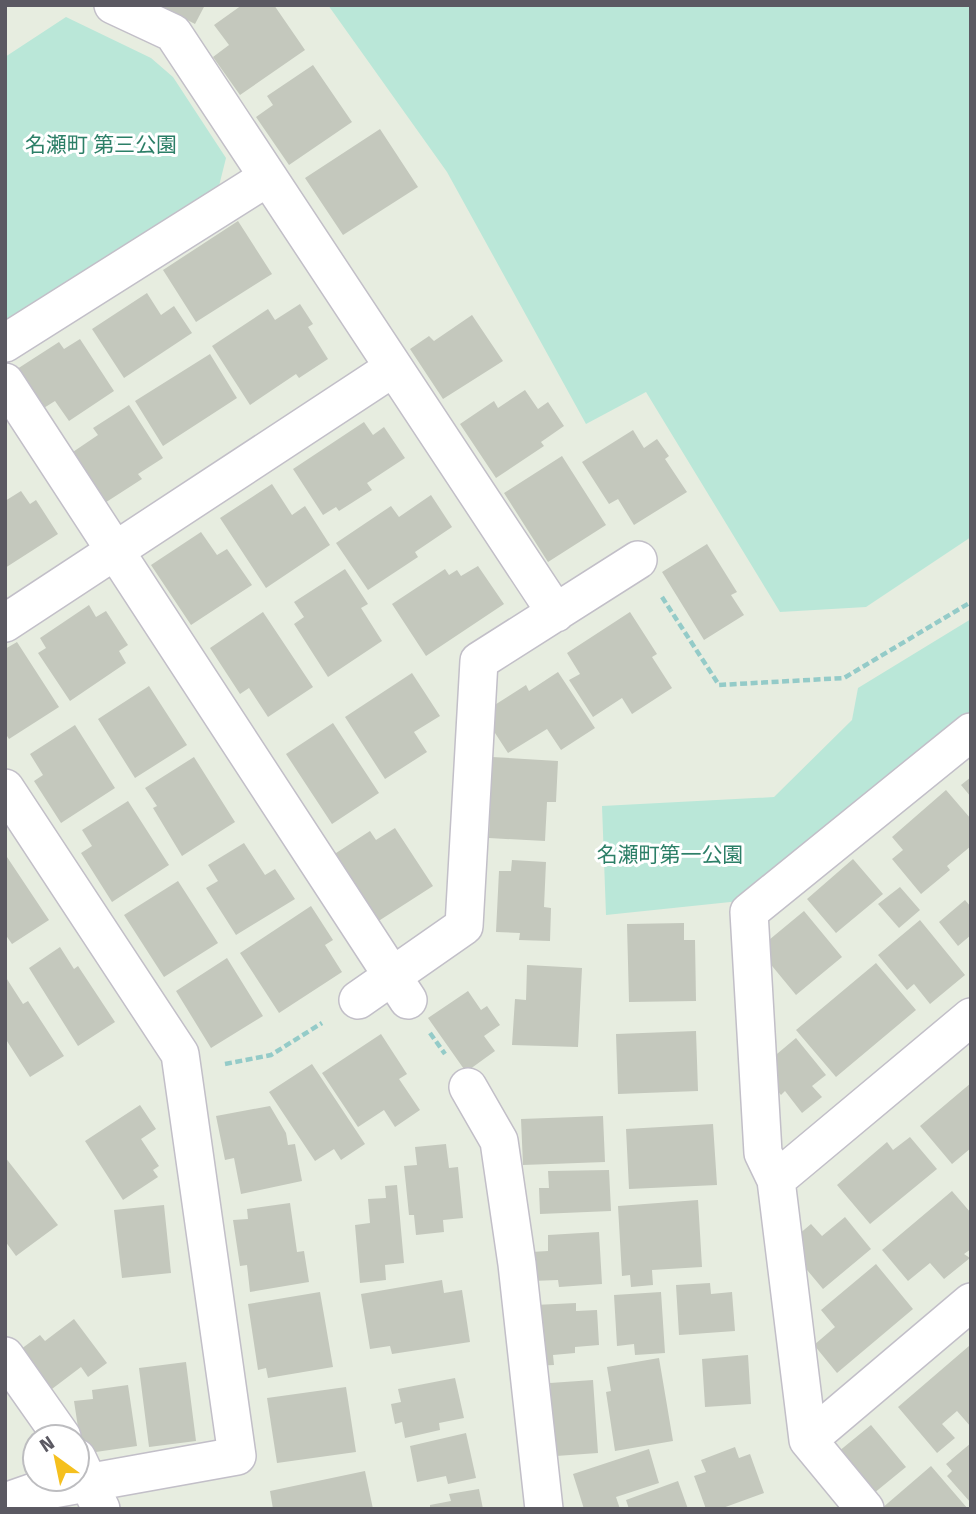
<svg xmlns="http://www.w3.org/2000/svg" width="976" height="1514" font-family="'Fira Sans','Noto Sans JP',sans-serif">
<style>
.green{fill:#bae7d8}
.building{fill:#c4c8bd}
.lines{fill:none;stroke-linecap:round;stroke-linejoin:round}
.street-casing{stroke:#c2bfc8;stroke-width:40}
.path{stroke:#94cbc8;stroke-width:4.5;stroke-dasharray:7 3.5;stroke-linecap:butt}
.street{stroke:#fff;stroke-width:37}
.labels{text-anchor:middle;stroke-width:6;stroke-linejoin:round;paint-order:stroke}
.park-label{font-size:21px;fill:#2c7f67;stroke:#fff}
</style>
<rect width="100%" height="100%" fill="#e7ede0"/>
<!-- green -->
<path class="green" d="M328,5H971V537L866,607L780,612L646,392L586,424L447,172Z
M66,17L151,58L173,77L226,158L219,186L5,321V57Z
M971,619V715L740,901L606,915L602,806L774,797L852,720L858,688Z"/>
<!-- building -->
<path class="building" d="M158,5H205L195,24Z
M242,5H274L305,50L240,95L213,57L229,45L214,25Z
M313,65L352,122L289,165L256,117L273,105L267,96Z
M380,129L418,187L343,235L305,178Z
M238,221L272,274L196,322L163,270Z
M147,293L161,315L174,306L192,333L124,378L92,329Z
M300,304L313,324L308,327L328,359L299,378L296,374L250,405L212,346L268,309L275,320Z
M472,315L503,361L443,399L410,349L429,336L434,341Z
M80,339L114,391L69,421L55,401L39,411L14,371L59,342L64,349Z
M210,354L237,398L163,446L135,401Z
M525,390L538,409L548,402L564,426L541,442L544,446L496,478L460,424L494,401L498,408Z
M129,405L163,458L138,474L142,479L97,508L64,458L98,435L93,428Z
M364,422L373,435L384,427L405,458L367,483L372,490L339,511L336,507L323,515L293,469Z
M633,430L644,448L657,439L669,456L665,459L687,492L634,525L618,499L609,504L582,462Z
M562,456L606,525L548,562L504,493Z
M272,484L292,515L305,506L330,545L266,588L220,518Z
M21,491L30,504L36,500L58,534L5,568V501Z
M431,495L452,527L415,552L418,557L368,590L336,543L391,506L399,517Z
M201,532L217,555L227,549L252,585L191,625L151,565Z
M707,544L737,592L731,595L744,615L704,640L662,572Z
M478,566L504,604L426,656L392,604L445,569L449,575L457,570L461,576Z
M345,569L368,604L361,608L382,641L328,677L294,624L304,617L294,602Z
M89,605L96,617L106,611L128,645L119,651L126,663L70,701L38,653L46,648L40,638Z
M263,612L313,687L268,717L249,688L240,694L210,648Z
M630,612L657,654L652,657L672,688L632,714L622,698L593,717L569,680L580,674L567,653Z
M17,642L59,707L9,739L5,733V649Z
M558,672L595,728L561,750L547,729L508,753L482,713L526,685L529,691Z
M412,673L440,716L414,732L427,752L385,779L345,717Z
M149,686L187,745L135,778L98,719Z
M333,723L379,793L332,824L286,754Z
M75,725L115,788L61,823L34,781L43,775L30,754Z
M194,757L235,822L182,856L153,808L157,806L145,788Z
M492,757L558,761L556,802H547L545,841L489,838Z
M971,777V797L961,785Z
M946,790L971,819V846L947,866L950,870L921,894L892,859L903,850L892,837Z
M128,801L169,865L112,902L81,853L92,846L82,830Z
M395,828L433,886L377,922L333,855L370,831L376,840Z
M244,843L265,875L275,869L295,899L236,935L206,888L218,881L208,865Z
M5,854L49,920L12,944L5,934Z
M853,859L883,894L836,933L807,899Z
M512,860L546,862L544,907L551,908L550,941L519,940L520,933L496,932L499,871H511Z
M178,881L218,943L164,977L124,915Z
M900,887L920,910L899,928L878,904Z
M965,900L971,907V935L958,946L939,922Z
M311,906L333,940L325,945L342,972L279,1013L240,953Z
M804,911L842,957L796,995L758,949Z
M920,920L965,975L930,1004L914,984L907,990L878,955Z
M684,923V940H695L696,1001L629,1002L627,924Z
M60,947L74,969L78,966L115,1022L78,1046L29,968Z
M227,958L263,1016L211,1048L176,991Z
M876,963L916,1010L836,1077L796,1030Z
M527,965L582,968L578,1047L512,1045L515,999L526,1000Z
M5,976L23,1004L28,1001L64,1056L30,1077L5,1038Z
M468,991L481,1010L487,1006L500,1025L484,1036L495,1051L466,1072L428,1018Z
M696,1031L698,1091L618,1094L616,1034Z
M381,1034L407,1074L399,1079L420,1110L395,1127L384,1110L358,1127L322,1073Z
M796,1038L826,1075L812,1086L822,1097L802,1113L785,1091L781,1095L759,1069Z
M312,1064L365,1144L341,1160L334,1149L315,1161L269,1092Z
M971,1083V1148L952,1164L920,1126Z
M140,1105L156,1129L141,1139L159,1166L153,1170L158,1177L123,1200L85,1141Z
M270,1106L286,1133L288,1145L295,1144L302,1181L241,1194L234,1158L225,1160L216,1116Z
M603,1116L605,1162L523,1165L521,1119Z
M713,1124L717,1185L629,1189L626,1129Z
M910,1137L937,1169L870,1224L837,1185L887,1142L893,1150Z
M446,1144L449,1168L458,1167L463,1218L443,1220L444,1232L416,1235L414,1215H409L404,1166L417,1165L415,1147Z
M5,1157L58,1225L16,1256L5,1241Z
M609,1170L611,1211L540,1214L539,1188H549L548,1171Z
M397,1185L404,1263L385,1265L386,1280L360,1283L355,1225L370,1223L368,1199L386,1198L385,1186Z
M952,1191L971,1213V1249L964,1254L970,1258L944,1279L930,1263L908,1281L882,1250Z
M698,1200L702,1267L652,1270L653,1285L631,1287L630,1275L622,1276L618,1206Z
M290,1203L297,1252L304,1251L309,1282L250,1292L247,1265L240,1266L233,1220L248,1219L247,1209Z
M164,1205L171,1273L122,1278L114,1210Z
M845,1217L871,1249L823,1289L786,1245L811,1224L822,1236Z
M599,1232L602,1284L559,1287L558,1280L532,1281L531,1252L548,1251V1235Z
M876,1264L913,1309L837,1373L814,1345L835,1327L821,1310Z
M442,1280L444,1293L462,1290L470,1342L392,1354L390,1346L370,1349L361,1294Z
M710,1283L711,1294L732,1292L735,1331L679,1335L676,1285Z
M320,1292L333,1367L268,1378L266,1368L258,1370L248,1304Z
M661,1292L665,1353L635,1355L634,1344L617,1346L614,1295Z
M576,1303V1311L597,1310L599,1345L575,1347V1353L553,1355L554,1365L530,1366L535,1305Z
M74,1319L107,1363L88,1377L81,1367L44,1395L13,1355L40,1335L45,1341Z
M969,1346L971,1427L957,1411L942,1424L955,1438L937,1453L898,1407Z
M748,1355L751,1404L705,1407L702,1359Z
M659,1358L673,1441L615,1451L606,1392L611,1391L607,1367Z
M186,1362L196,1441L149,1447L139,1368Z
M455,1378L464,1418L439,1423L440,1430L405,1438L402,1422L395,1424L391,1404L401,1402L398,1389Z
M593,1380L598,1453L556,1456L550,1383Z
M128,1385L137,1446L82,1454L74,1401L93,1399L92,1390Z
M346,1387L356,1452L277,1463L267,1398Z
M871,1425L906,1467L868,1498L833,1456Z
M466,1433L476,1478L448,1484L446,1476L417,1482L410,1446Z
M971,1443V1503L947,1476L952,1471L946,1464Z
M735,1447L739,1458L750,1454L764,1493L720,1509H706L694,1476L706,1472L701,1460Z
M649,1449L659,1483L616,1497L620,1509H584L573,1474Z
M931,1466L968,1509H881Z
M365,1471L373,1509H273L270,1491Z
M678,1481L688,1509H629L626,1500Z
M479,1489L483,1509H430V1505L451,1501L449,1494Z"/>
<g class="lines">
<!-- street casing -->
<g class="street-casing">
<path id="street" d="M113,5L173,33L556,613
M5,343L268,177
M5,382L408,1000
M5,623L393,368
M5,788L180,1054L237,1456L31,1493L5,1502
M358,1000L464,926L479,661L638,560
M468,1087L499,1141L517,1264L544,1509
M776,1180L763,1153L749,912L971,732
M5,1356L62,1437
M808,1440L971,1302
M77,1458L101,1509
M865,1509L808,1440L776,1180L971,1017"/>
</g>
<!-- path -->
<path class="path" d="M662,597L719,685L844,678L971,602
M430,1033L445,1054
M225,1064L271,1055L322,1023"/>
<!-- street -->
<use href="#street" class="street"/>
</g>
<g class="labels">
<!-- park labels -->
<g class="park-label">
<text x="101" y="152">名瀬町 第三公園</text>
<text x="670" y="862">名瀬町第一公園</text>
</g>
</g>
<!-- border -->
<rect width="976" height="1514" fill="none" stroke="#5b5962" stroke-width="14"/>
<!-- north arrow -->
<g transform="translate(56 1458) rotate(327)"><circle r="33" fill="#ffffff" stroke="#bdbdc0" stroke-width="2"/>
<path d="M0-5L12 26L0 18L-12 26Z" fill="#f5c01e"/>
<text y="-10" font-size="19" font-weight="bold" text-anchor="middle" fill="#5b5962">N</text>
</g>
</svg>
